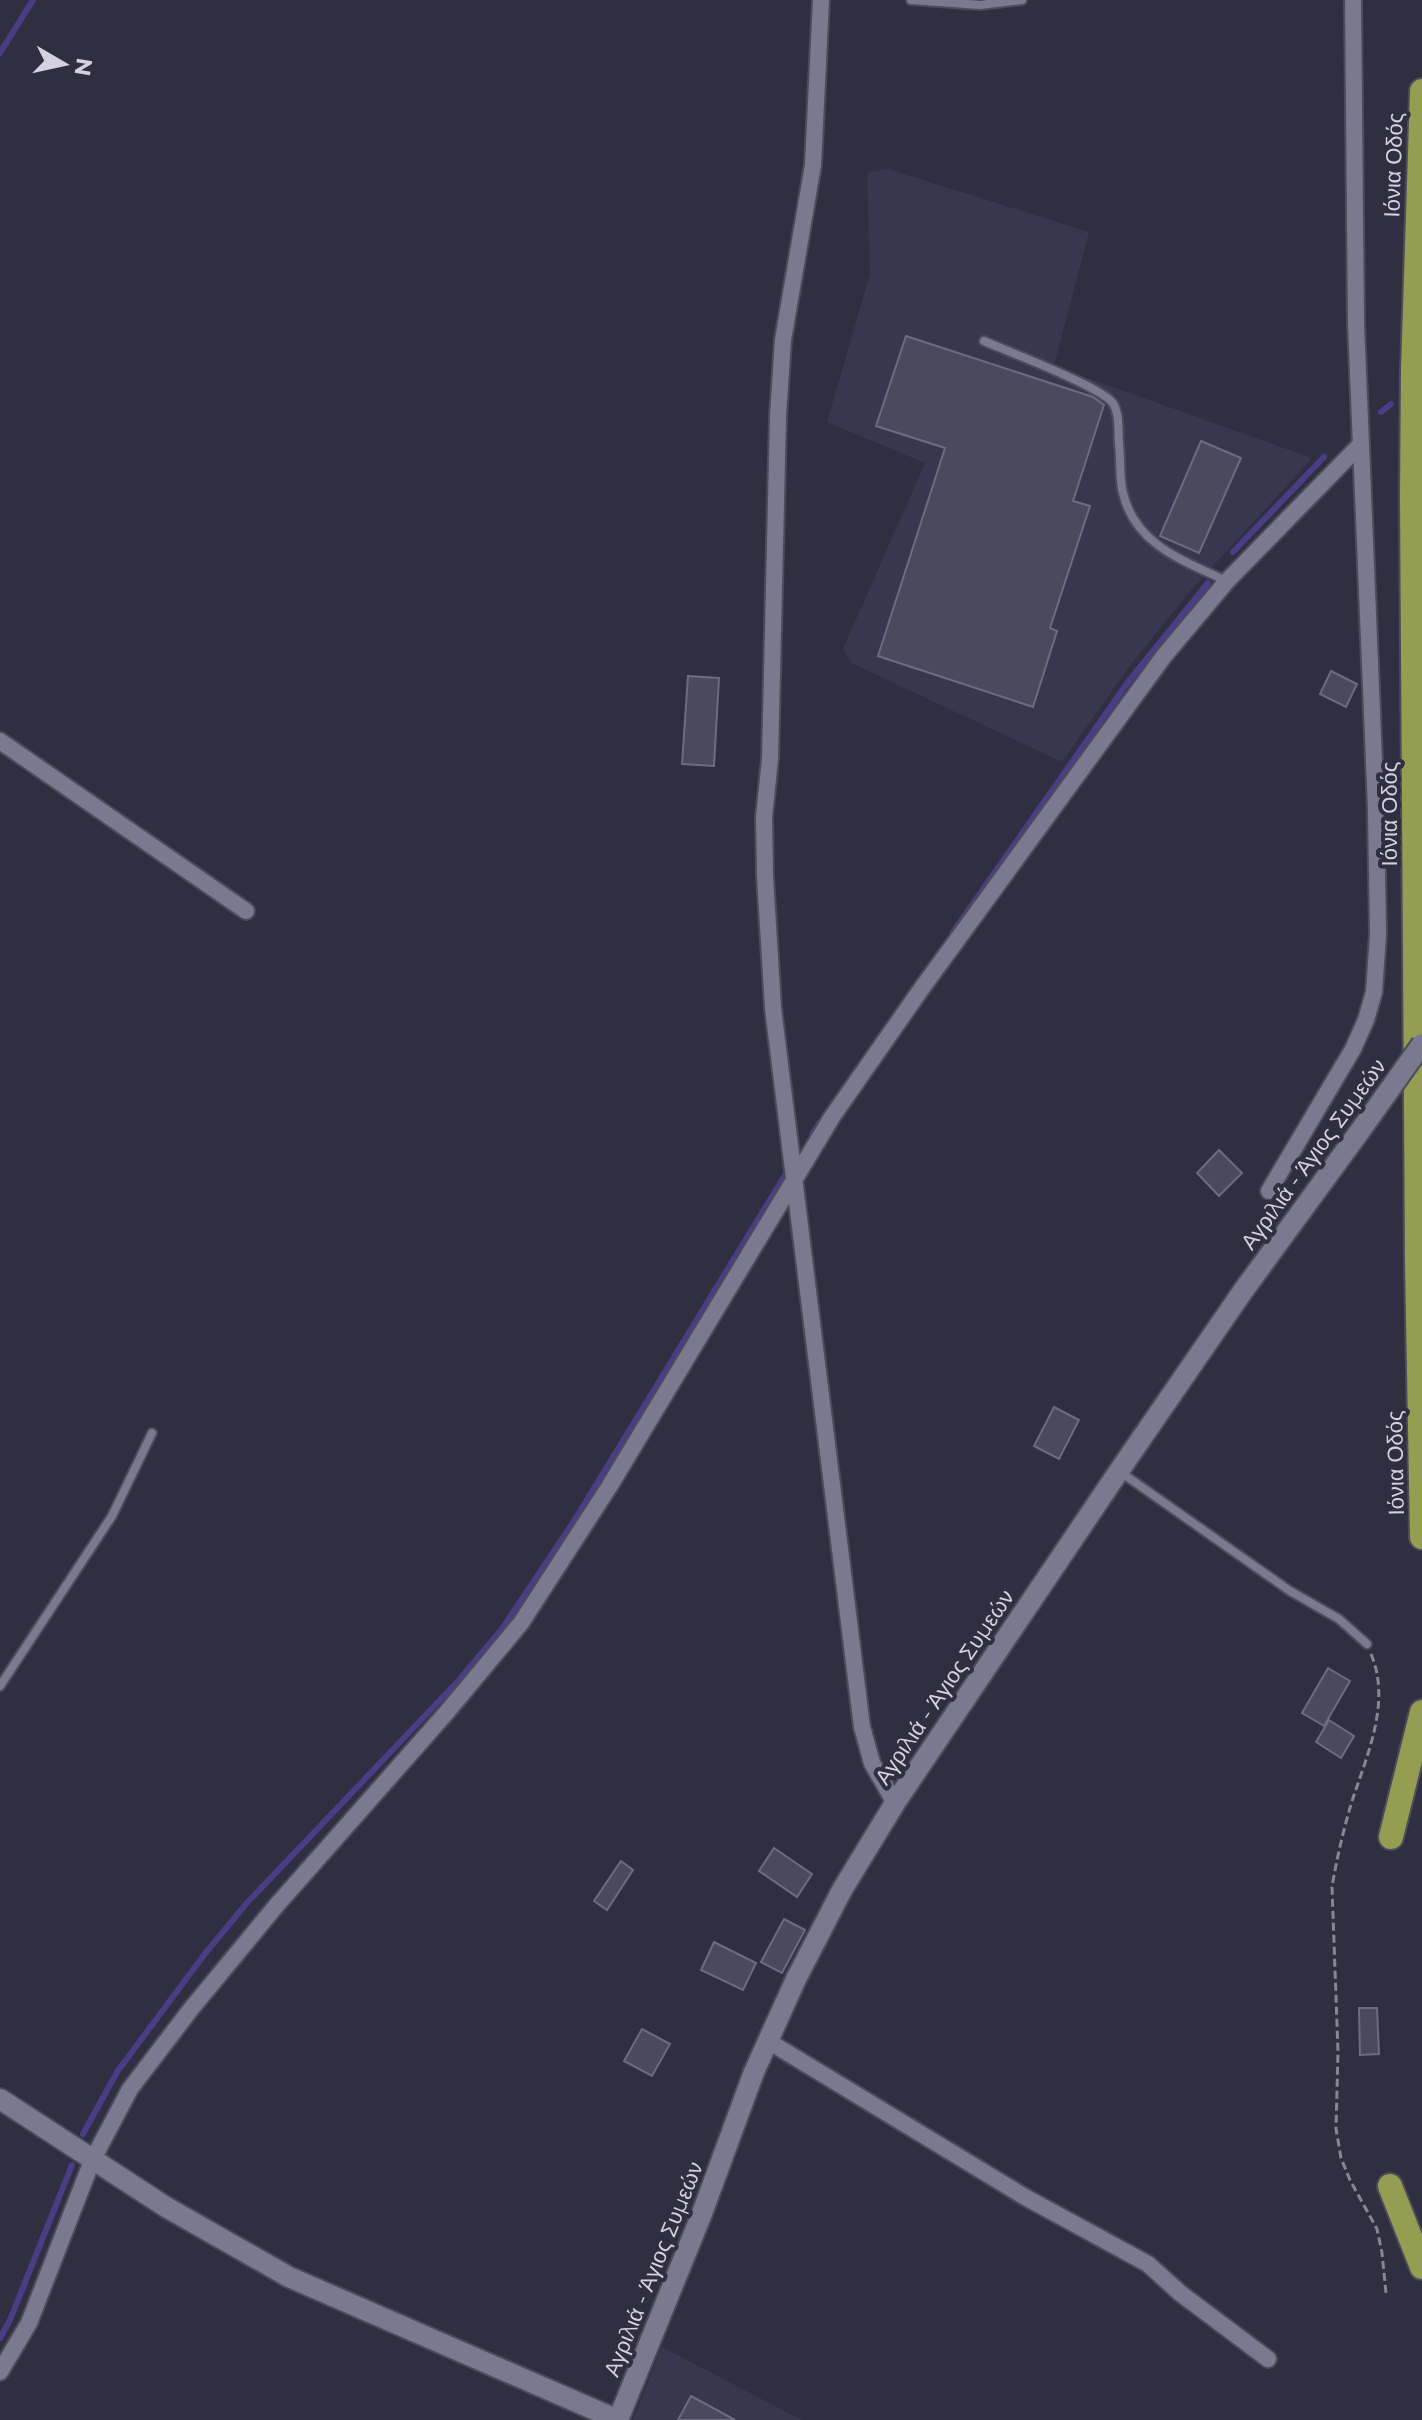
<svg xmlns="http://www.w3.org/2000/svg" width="1422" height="2420" font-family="Montserrat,sans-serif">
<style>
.built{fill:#393750}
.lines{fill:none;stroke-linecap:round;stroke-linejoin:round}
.stream{stroke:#4a3d86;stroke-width:6}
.building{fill:#4b495d;stroke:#6d6b81;stroke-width:2}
.service-casing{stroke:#4c4b5a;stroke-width:12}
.minor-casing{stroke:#4c4b5a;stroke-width:20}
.tertiary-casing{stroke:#4c4b5a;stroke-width:24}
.secondary-casing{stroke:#4c4b5a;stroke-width:24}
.motorway-casing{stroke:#4c4b5a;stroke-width:28}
.path{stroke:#878695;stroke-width:3;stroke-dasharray:8 4;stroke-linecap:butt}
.service{stroke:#7b7990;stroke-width:8}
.minor{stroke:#7b7990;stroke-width:16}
.tertiary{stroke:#7b7990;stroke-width:20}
.secondary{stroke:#7b7990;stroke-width:20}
.motorway{stroke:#949d51;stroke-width:24}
.secondary-bridge-casing{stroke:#4c4b5a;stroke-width:24;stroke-linecap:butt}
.secondary-bridge{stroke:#7b7990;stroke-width:20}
.labels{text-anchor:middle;stroke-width:8;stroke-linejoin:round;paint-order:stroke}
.street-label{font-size:22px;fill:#d3d2de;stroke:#302e41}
</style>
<rect width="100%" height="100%" fill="#302e41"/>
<!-- built -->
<path class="built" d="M888,169L1089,232L1054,366L1312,458L1192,589L1131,664L1062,762L851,663L843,649L925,463L827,422L870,274L867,173Z
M662,2347L802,2420H633Z"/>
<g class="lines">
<!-- stream -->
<path class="stream" d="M0,53L33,0
M1381,412L1391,404
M1233,552L1324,457
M953,932L1128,682L1208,583
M812,1134L820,1122
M83,2134L117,2072L204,1955L246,1904L459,1680L502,1629L574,1521L787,1172
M0,2338L10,2320L72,2165"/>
</g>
<!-- building -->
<path class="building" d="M906,336L1093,397L1104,405L1073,501L1090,506L1050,628L1057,631L1033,707L878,656L945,448L876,426Z
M1201,441L1241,458L1199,553L1160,536Z
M1331,671L1357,684L1346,707L1320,694Z
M688,676L719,678L714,766L682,764Z
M1219,1150L1242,1173L1219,1196L1197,1173Z
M1054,1407L1079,1420L1059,1459L1034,1446Z
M1328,1668L1350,1681L1324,1726L1302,1713Z
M1329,1720L1354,1736L1341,1758L1316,1742Z
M774,1848L812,1874L797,1897L759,1871Z
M621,1861L633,1870L607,1910L594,1901Z
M784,1919L805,1930L782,1973L761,1962Z
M714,1942L756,1963L743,1990L701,1970Z
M1359,2008H1377L1379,2054L1360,2055Z
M642,2029L670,2044L652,2076L624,2061Z
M691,2396L735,2420H678Z"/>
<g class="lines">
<!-- service casing -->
<g class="service-casing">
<path id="service" d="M911,0L980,5L1022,0
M984,341C1009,352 1097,385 1112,402C1120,412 1118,431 1119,444C1121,460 1119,478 1123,493C1135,545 1184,561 1227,581
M1119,1471L1290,1591L1339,1619L1367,1644
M0,1686L112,1516L152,1433"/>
</g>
<!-- minor casing -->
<g class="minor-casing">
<path id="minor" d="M821,0L813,165L783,340L778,416L770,759L764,817L765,876L773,1008L862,1727L872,1763L895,1803
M0,741L246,911
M1269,1191L1353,1049L1366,1020L1374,992L1378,935L1376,809L1356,324L1353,0
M768,2041L1025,2197L1148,2264L1180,2293L1268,2359
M0,2372L29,2323L92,2161L130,2089L191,2009L276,1906L447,1712L521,1623L609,1487L832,1117L922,988L1164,656L1227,581L1361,444"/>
</g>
<!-- tertiary casing -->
<g class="tertiary-casing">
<path id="tertiary" d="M0,2099L166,2207L289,2277L618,2420"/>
</g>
<!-- secondary casing -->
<g class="secondary-casing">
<path id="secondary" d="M618,2420L701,2216L754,2072L796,1979L842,1890L895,1803L1119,1471L1243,1291L1360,1131"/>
</g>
<!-- motorway casing -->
<g class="motorway-casing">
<path id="motorway" d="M1422,91L1413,370L1412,496L1417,1262L1422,1537
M1391,1837L1422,1712
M1390,2186L1422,2267"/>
</g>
<!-- path -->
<path class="path" d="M1371,1654C1391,1701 1368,1753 1353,1798C1344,1827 1337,1857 1332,1887L1338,2052L1336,2129L1341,2158L1350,2180L1377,2229L1382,2253L1386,2293"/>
<!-- service -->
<use href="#service" class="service"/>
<!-- minor -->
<use href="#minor" class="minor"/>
<!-- tertiary -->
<use href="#tertiary" class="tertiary"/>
<!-- secondary -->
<use href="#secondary" class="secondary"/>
<!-- motorway -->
<use href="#motorway" class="motorway"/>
<!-- secondary-bridge casing -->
<g class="secondary-bridge-casing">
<path id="secondary-bridge" d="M1360,1131L1422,1044"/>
</g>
<!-- secondary-bridge -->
<use href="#secondary-bridge" class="secondary-bridge"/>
</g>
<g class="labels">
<!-- street labels -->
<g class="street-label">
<text transform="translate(1393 165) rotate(-88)" y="8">Ιόνια Οδός</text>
<text transform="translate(1389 814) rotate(-90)" y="8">Ιόνια Οδός</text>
<text transform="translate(1313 1154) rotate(-54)" y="8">Αγριλιά - Άγιος Συμεών</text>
<text transform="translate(1395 1463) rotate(-91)" y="8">Ιόνια Οδός</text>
<text transform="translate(944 1687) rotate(-56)" y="8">Αγριλιά - Άγιος Συμεών</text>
<text transform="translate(653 2269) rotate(-68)" y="8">Αγριλιά - Άγιος Συμεών</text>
</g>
</g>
<!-- north arrow -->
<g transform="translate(64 64) rotate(99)" stroke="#302e41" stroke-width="6" paint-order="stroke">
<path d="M0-6L14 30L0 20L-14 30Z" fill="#d3d2de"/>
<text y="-12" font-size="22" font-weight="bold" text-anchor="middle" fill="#d3d2de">N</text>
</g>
</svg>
